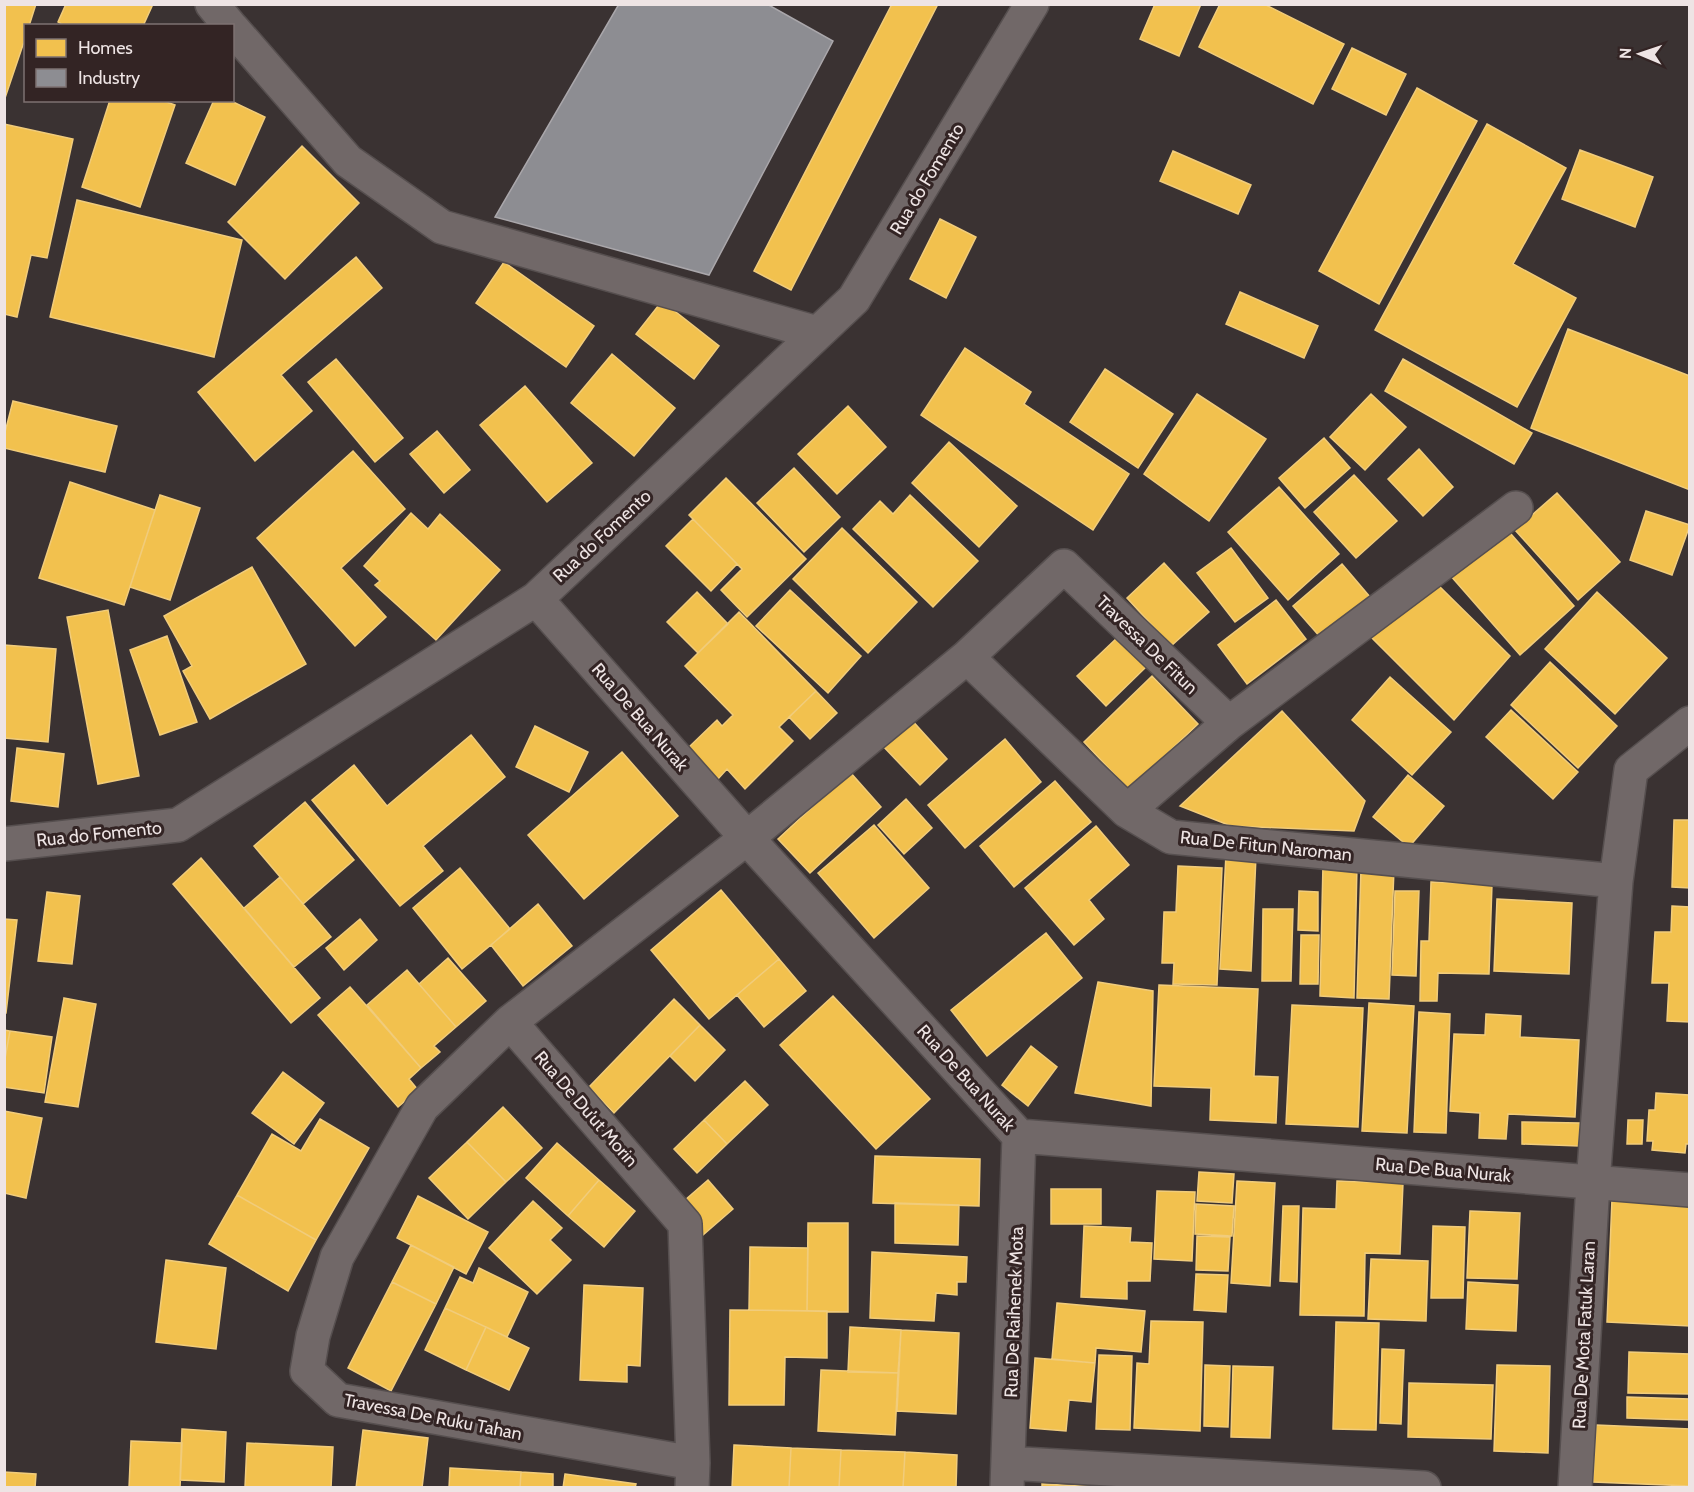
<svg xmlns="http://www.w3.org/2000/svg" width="1694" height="1492" font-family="Cabin,sans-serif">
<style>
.homes{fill:#f2c14e;stroke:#f1cc7b;stroke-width:1.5}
.industry{fill:#8d8d92;stroke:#aaa7ab;stroke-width:1.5}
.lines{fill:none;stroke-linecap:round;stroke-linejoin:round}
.minor-casing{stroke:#564f4f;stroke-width:36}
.minor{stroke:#716868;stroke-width:33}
.labels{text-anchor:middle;stroke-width:6;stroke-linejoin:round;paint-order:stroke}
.street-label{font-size:18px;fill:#eee4e4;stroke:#332424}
</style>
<rect width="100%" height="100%" fill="#3a3232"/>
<!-- homes -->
<path class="homes" d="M4,4H36L29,26H26V36L4,101Z
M66,4H153L143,26H65L58,22Z
M892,4H938L791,290L754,271Z
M1155,4H1201L1179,56L1140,39Z
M1220,4H1264L1344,44L1313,104L1199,47Z
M1352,48L1406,74L1386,115L1332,89Z
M1417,88L1477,121L1379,304L1319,271Z
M110,100H161L175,105L140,207L82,187Z
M214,100H229L265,117L235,185L186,163Z
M4,124L73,139L47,258L31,255L17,317L4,314Z
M1487,124L1566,168L1513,264L1576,298L1517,407L1375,330Z
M302,146L359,203L285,279L228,222Z
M1580,150L1653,177L1635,227L1562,199Z
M1173,151L1251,185L1238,214L1160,181Z
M77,200L242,240L214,357L50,317Z
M940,219L976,237L946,298L910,279Z
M356,257L382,288L281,375L312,411L255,461L198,392Z
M504,262L594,326L566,367L476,303Z
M1240,292L1318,326L1304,358L1226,324Z
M662,301L719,346L694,379L636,334Z
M1568,329L1690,376V490L1531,428Z
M965,348L1031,392L1024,404L1129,474L1093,530L921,415Z
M612,354L675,408L634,456L571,403Z
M336,359L403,438L375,462L308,382Z
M1403,359L1532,433L1514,464L1385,391Z
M1105,369L1173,414L1138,468L1070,422Z
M525,386L592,463L547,502L480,425Z
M1197,394L1266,439L1209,521L1144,474Z
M1371,394L1406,427L1365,470L1330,437Z
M13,401L117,426L105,472L4,448V436Z
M848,406L886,447L837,494L798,454Z
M437,431L470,470L444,493L410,454Z
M1324,438L1350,468L1305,508L1279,478Z
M949,442L1017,506L979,547L912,483Z
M1419,449L1453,487L1423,516L1388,479Z
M353,451L405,509L341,568L386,617L355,646L257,538Z
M794,468L840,517L804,552L757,503Z
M1354,475L1397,521L1356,558L1314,512Z
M726,478L806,559L747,617L721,590L742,569L689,515Z
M70,482L155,510L124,605L39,578Z
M1279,487L1339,554L1288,600L1228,532Z
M1557,493L1620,562L1578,600L1515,530Z
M160,495L200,508L170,600L130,587Z
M910,495L978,561L933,607L853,529L880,501L893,514Z
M1646,511L1690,525L1672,575L1630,560Z
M411,513L428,529L440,514L500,570L436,640L375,585L380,581L364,566Z
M693,519L737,564L711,591L666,546Z
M1504,526L1574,606L1520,655L1450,575Z
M842,528L917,602L868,653L793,579Z
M1231,548L1268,598L1235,622L1197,573Z
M1164,563L1209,612L1171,646L1127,598Z
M1342,564L1370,597L1321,638L1293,606Z
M252,567L306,664L210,719L183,671L192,666L164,616Z
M1436,583L1510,656L1454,720L1371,637Z
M790,590L861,656L828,693L756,626Z
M697,592L728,624L698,653L667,622Z
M1597,592L1667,658L1615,714L1545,649Z
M1276,600L1306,639L1247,684L1218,645Z
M108,610L139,776L98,784L67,617Z
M739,612L816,691L779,727L793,741L745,789L727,769L718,779L688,748L717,720L722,726L733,715L685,666Z
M167,636L197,722L160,735L130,650Z
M1119,636L1147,666L1106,706L1077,676Z
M4,645L56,649L48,742L4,738Z
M1550,662L1617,726L1578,768L1511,705Z
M1152,676L1198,724L1129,790L1084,742Z
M1390,677L1451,732L1412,775L1352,720Z
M816,691L837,713L810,739L789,717Z
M1511,710L1578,772L1553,799L1486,737Z
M1282,711L1365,801L1354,831L1231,826L1180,806Z
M909,717L947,759L920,785L881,744Z
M535,726L588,752L569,792L516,767Z
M471,735L505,777L423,846L443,871L400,906L312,800L354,765L387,806Z
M1005,739L1041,782L965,848L928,805Z
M17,748L64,754L58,807L11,801Z
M622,752L678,816L584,899L528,835Z
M850,772L881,807L810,873L778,839Z
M1408,775L1444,806L1409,847L1373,817Z
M1055,781L1091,822L1014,887L980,846Z
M906,799L932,828L904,854L878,825Z
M305,802L354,860L303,904L254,846Z
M1674,820H1690V888L1672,887Z
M874,825L929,888L874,938L818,873Z
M1096,826L1129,865L1089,900L1104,919L1074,945L1025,888Z
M1226,854L1256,856L1251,971L1220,969Z
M201,858L320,998L291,1023L173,884Z
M1323,864L1357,866L1354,998L1320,996Z
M1178,866L1222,868L1217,985L1173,984L1174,963H1162L1164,912H1176Z
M460,868L510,929L462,969L413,908Z
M1361,868L1394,869L1389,999L1357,998Z
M280,877L331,937L294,967L244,908Z
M1431,882L1492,884L1489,974L1438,973L1437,1001H1420L1421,941H1429Z
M721,890L779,959L709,1019L651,950Z
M1299,891L1318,892V931L1298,930Z
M1395,891H1419L1416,976L1392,975Z
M47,892L80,896L72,964L38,961Z
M1497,899L1572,903L1569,974L1494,971Z
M538,904L572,946L523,986L491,945Z
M1672,906L1690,907V1022L1667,1021L1669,983H1652L1655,932H1671Z
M1263,909H1293L1291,981H1262Z
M4,919L17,920L6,1013H4Z
M360,919L377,940L344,970L326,948Z
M1046,933L1082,978L987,1056L951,1010Z
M1301,935H1319L1318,984H1300Z
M448,958L486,1001L456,1027L419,984Z
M779,959L806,991L764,1027L737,995Z
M407,970L456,1027L434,1046L440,1052L421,1068L367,1005Z
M1098,982L1153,991L1151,1106L1075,1093Z
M1159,985L1258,989L1254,1076L1278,1077L1276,1123L1210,1120L1211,1088L1154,1086Z
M350,987L421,1068L409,1079L418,1090L398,1107L318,1015Z
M833,996L930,1099L876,1149L780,1045Z
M64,998L96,1004L78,1107L45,1102Z
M674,999L700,1025L614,1113L589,1087Z
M1369,1003L1414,1006L1407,1133L1362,1131Z
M1292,1005L1363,1008L1358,1127L1286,1124Z
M1419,1012L1450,1014L1446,1133L1414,1132Z
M1486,1014L1521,1016L1520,1037L1579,1040L1575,1117L1508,1114L1506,1139L1479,1138L1480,1113L1450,1111L1454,1034L1485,1035Z
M700,1025L725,1050L695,1081L670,1056Z
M4,1030L10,1031L4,1064Z
M10,1031L52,1037L44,1093L4,1087V1064Z
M1031,1046L1057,1067L1028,1106L1002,1085Z
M283,1072L324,1103L294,1144L252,1113Z
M745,1081L768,1105L727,1144L704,1120Z
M1656,1093L1689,1095L1690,1144H1686L1685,1153L1652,1150L1653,1141H1647L1649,1110H1655Z
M503,1107L542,1148L506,1182L467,1142Z
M4,1111L42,1118L26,1198L4,1193Z
M320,1119L369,1148L316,1240L237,1195L272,1134L301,1151Z
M704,1120L727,1144L697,1173L674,1149Z
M1628,1120H1643L1642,1144H1627Z
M1522,1122L1580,1123L1579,1146L1522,1144Z
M467,1142L506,1182L468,1219L429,1178Z
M557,1143L599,1180L568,1216L526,1178Z
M875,1156L980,1159L979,1206L873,1203Z
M1199,1172L1234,1174L1232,1203L1197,1201Z
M599,1180L635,1211L604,1247L568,1216Z
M708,1180L733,1209L703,1235L677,1207Z
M1237,1181L1275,1183L1270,1286L1231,1283Z
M1337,1181L1403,1183L1400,1254L1365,1253L1364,1316L1300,1315L1303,1208L1336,1209Z
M1051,1189H1101V1224H1051Z
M1157,1191L1195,1192L1192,1261L1154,1259Z
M237,1195L316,1240L288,1291L209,1244Z
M418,1196L488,1232L466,1274L397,1238Z
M1612,1199L1690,1202V1326L1607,1322Z
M533,1201L562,1228L550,1240L571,1260L537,1294L489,1248Z
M895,1203L959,1205L958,1245L895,1243Z
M1196,1204L1234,1206L1232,1236L1195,1234Z
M1283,1206H1299L1297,1282L1280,1281Z
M1470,1211L1520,1213L1517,1279L1467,1278Z
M808,1223H848V1312L807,1311Z
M1084,1226L1131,1228L1130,1242L1152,1243L1150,1281H1127V1299L1081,1297Z
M1433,1226L1465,1227L1463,1298H1431Z
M1197,1236L1230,1237L1228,1271L1196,1270Z
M411,1245L454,1267L436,1304L392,1282Z
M750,1247L808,1248L807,1311L749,1310Z
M872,1252L967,1257L966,1282H957V1295L936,1293L934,1321L870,1318Z
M1371,1259L1428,1261L1426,1321L1368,1319Z
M166,1260L226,1268L216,1349L156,1342Z
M479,1268L528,1292L507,1337L445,1308L460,1277L473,1283Z
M1196,1274L1228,1275L1226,1312L1194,1310Z
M392,1282L436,1304L391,1391L348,1368Z
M1468,1282L1518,1285L1516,1331L1466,1329Z
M584,1285L643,1288L640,1366L627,1365V1382L580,1380Z
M1057,1303L1145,1311L1141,1352L1096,1348L1095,1363L1052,1359Z
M445,1308L486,1327L466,1370L425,1350Z
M730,1310L827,1311V1358L785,1357L784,1405H729Z
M1151,1321L1203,1322L1200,1431L1134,1428L1137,1363L1149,1364Z
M1336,1322L1379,1323L1376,1430L1333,1429Z
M486,1327L529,1348L509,1390L466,1370Z
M850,1327L901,1330L898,1373L848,1372Z
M901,1330L959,1333L956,1414L897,1411Z
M1382,1349L1404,1350L1401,1424L1380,1423Z
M1629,1352L1690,1354V1394L1628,1393Z
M1099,1355L1132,1356L1130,1430L1096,1429Z
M1035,1358L1095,1363L1091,1402L1069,1400L1066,1431L1030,1428Z
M1205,1365L1230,1366L1228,1427L1204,1426Z
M1497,1365L1550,1366L1548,1453L1494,1451Z
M1233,1366L1273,1367L1270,1438L1231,1437Z
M821,1370L898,1373L895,1435L818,1431Z
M1409,1383L1493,1385L1491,1439L1408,1437Z
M1627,1397L1690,1399V1420L1627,1418Z
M1596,1425L1690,1429V1486L1593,1482Z
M182,1429L226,1432L224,1482L180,1480Z
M363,1430L428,1438L422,1488H356Z
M131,1441L182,1443L180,1488H129Z
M247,1443L333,1447L331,1488L245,1487Z
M734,1445L791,1448L789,1488H732Z
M791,1448L841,1450L839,1488H789Z
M841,1450L905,1452L903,1488H839Z
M905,1452L957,1455L956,1488H903Z
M450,1468L521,1472L520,1488H449Z
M4,1472L36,1474L35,1488H4Z
M521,1472L553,1474V1488H520Z
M565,1474L636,1484L635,1488H563Z
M1042,1484L1099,1487V1488H1042Z"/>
<!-- industry -->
<path class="industry" d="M619,4H767L833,41L709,275L495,217Z"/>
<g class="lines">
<!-- minor casing -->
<g class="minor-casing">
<path id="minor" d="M212,4L230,26
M232,28L348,161L442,227L817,333
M536,599L747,838L1019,1136L1690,1190
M967,657L1064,566L1229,723L1127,811
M1229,723L1516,508
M4,844L178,825L536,599L854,299L1032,4
M1616,881L1631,770L1690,723
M510,1022L422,1107L337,1257L313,1336L307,1371L338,1400L693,1463
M1009,1463L1424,1488
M692,1488L693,1463L685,1224L510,1022L747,838L967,657L1127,811L1171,837L1616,881L1593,1183L1575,1488
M1007,1488L1019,1136"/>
</g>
<!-- minor -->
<use href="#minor" class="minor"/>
</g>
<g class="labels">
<!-- street labels -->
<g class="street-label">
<text transform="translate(927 179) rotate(-59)" y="6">Rua do Fomento</text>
<text transform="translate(602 536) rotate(-43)" y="6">Rua do Fomento</text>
<text transform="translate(1147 645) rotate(44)" y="6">Travessa De Fitun</text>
<text transform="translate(640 717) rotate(49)" y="6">Rua De Bua Nurak</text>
<text transform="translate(99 834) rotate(-6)" y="6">Rua do Fomento</text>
<text transform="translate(1266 846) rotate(6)" y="6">Rua De Fitun Naroman</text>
<text transform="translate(966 1078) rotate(48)" y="6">Rua De Bua Nurak</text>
<text transform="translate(586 1109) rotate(49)" y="6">Rua De Du’ut Morin</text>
<text transform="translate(1443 1170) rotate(5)" y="6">Rua De Bua Nurak</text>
<text transform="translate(1014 1312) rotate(-88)" y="6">Rua De Raihenek Mota</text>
<text transform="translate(1584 1335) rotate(-87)" y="6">Rua De Mota Fatuk Laran</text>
<text transform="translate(433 1417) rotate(11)" y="6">Travessa De Ruku Tahan</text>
</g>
</g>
<!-- border -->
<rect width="1694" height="1492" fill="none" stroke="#eee4e4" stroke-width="12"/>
<!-- legend -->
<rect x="24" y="24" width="210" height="78" fill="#332424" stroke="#7e7171" stroke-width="1.5"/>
<rect x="36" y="39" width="30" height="18" fill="#f2c14e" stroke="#7e7171" stroke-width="1.5"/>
<text x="78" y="54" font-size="18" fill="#eee4e4">Homes</text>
<rect x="36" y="69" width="30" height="18" fill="#8d8d92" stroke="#7e7171" stroke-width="1.5"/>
<text x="78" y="84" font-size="18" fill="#eee4e4">Industry</text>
<!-- north arrow -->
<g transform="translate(1640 54) rotate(272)" stroke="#332424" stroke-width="4.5" paint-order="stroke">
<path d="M0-4.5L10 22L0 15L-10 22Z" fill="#eee4e4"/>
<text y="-9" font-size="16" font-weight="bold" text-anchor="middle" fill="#eee4e4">N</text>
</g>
</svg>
